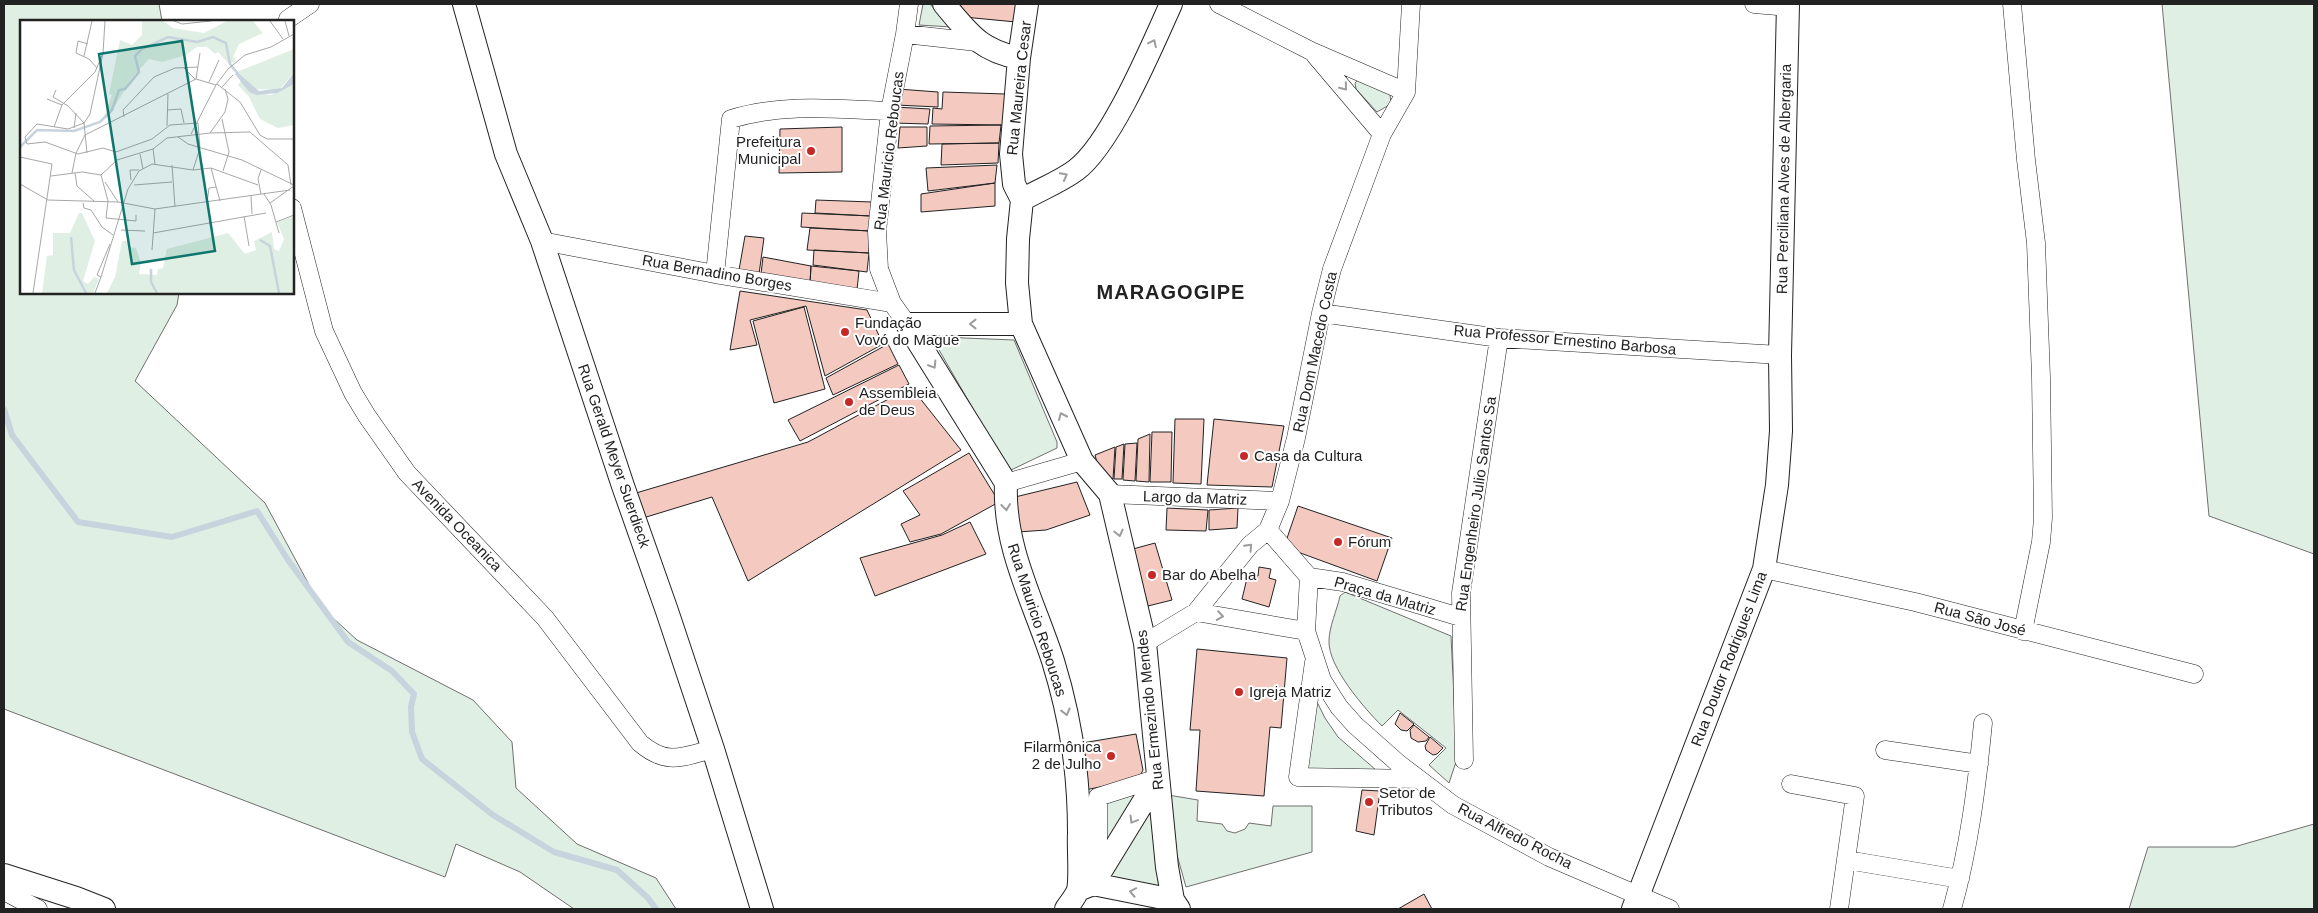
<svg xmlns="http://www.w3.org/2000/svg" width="2318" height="913" font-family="Helvetica,sans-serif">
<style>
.green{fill:#e0efe3;stroke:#6f6f6f}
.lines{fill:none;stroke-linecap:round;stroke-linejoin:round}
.stream{stroke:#c7d3dd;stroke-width:6}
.building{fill:#f3c9c0;stroke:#222}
.minor-casing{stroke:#222;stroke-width:19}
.tertiary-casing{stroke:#222;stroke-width:24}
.minor{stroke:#fff;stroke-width:18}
.tertiary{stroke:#fff;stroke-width:22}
.oneway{stroke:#9c9c9c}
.poi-dot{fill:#c62828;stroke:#fff;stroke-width:2}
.labels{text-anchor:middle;stroke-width:4;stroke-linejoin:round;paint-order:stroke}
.street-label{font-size:15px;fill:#222;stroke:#fff}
.poi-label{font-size:15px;fill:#222;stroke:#fff;text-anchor:start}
.district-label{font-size:20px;font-weight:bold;letter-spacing:1px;fill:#222;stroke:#fff}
.inset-river{fill:none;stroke:#c7d3dd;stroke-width:2.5}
.inset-road{fill:none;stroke:#a7a7a7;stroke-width:1}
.view{fill:#0f766e;fill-opacity:0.15;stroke:#0f766e;stroke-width:2.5}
.inset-edge{fill:none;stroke:#222;stroke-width:2.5}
</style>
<rect width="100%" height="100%" fill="#fff"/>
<!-- green -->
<path class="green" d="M4,4H159L162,21H21V292L179,293L177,305L135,381L265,503L321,607L357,640L473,700L512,742L516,788L577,844L656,878L676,909H574L520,872L456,844L445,877L4,709Z
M923,4H930L951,27L919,25Z
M2162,4H2314V554L2209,516Z
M1358,80L1390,94L1391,104L1377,112L1356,89L1355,83Z
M940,337L1014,340L1057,442V448L1009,471L935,343Z
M1345,592L1451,636L1457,759L1449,783L1429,765L1446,748L1398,710L1382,726C1365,709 1328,667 1329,641C1329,627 1337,610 1340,596Z
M1316,700L1325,718L1338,737L1376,770L1308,772L1303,766Z
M1135,794V795L1105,846L1101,801Z
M1168,795L1198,800L1197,821L1222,824L1227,831L1235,833L1245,829L1249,823L1271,826L1273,806H1312V852L1186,887L1175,848Z
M1149,813L1151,816L1159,886L1109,877Z
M2314,824V909H2129L2148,847H2234Z"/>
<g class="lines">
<!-- stream -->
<path class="stream" d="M4,409L12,435L78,522L172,537L257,511L288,560L348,642L392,671L414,694L411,707L412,732L422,759L493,815L554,852L617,870L648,898L656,909"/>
</g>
<!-- building -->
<path class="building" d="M952,4H1017L1016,22L964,17Z
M898,89L938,92V107L896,105Z
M943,92L1006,94L1003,125L932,124L933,108L942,109Z
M895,107L930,109L928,124L893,123Z
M1001,125L999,143L929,144L930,126Z
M842,127V172L779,173L780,129Z
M900,127H927V146L898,148Z
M999,143L998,163L941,165L942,144Z
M997,165L995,183L928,191L926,168Z
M995,183V206L921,212V194Z
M816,200L872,202L871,216L815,213Z
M802,213L871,216L870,231L801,227Z
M810,228L870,231L869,253L807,250Z
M745,236L764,238L759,274L739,270Z
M814,250L869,253L867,272L813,265Z
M763,257L811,266L810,283L761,274Z
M811,266L859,271L857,290L810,283Z
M740,291L867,310L883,344L825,376L806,306L750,320L757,345L730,350Z
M804,307L825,389L774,403L753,321Z
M888,344L898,364L833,395L826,378Z
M899,365L909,384L800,441L788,420Z
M911,387L961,450L748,581L712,497L643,518L636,493L808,442Z
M1175,419H1204L1201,484L1173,483Z
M1214,419L1284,426L1272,487L1207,485Z
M1152,432H1172L1171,482H1150Z
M1150,434L1149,482L1136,481L1138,439Z
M1137,443L1135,481L1123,480L1125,444Z
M1124,444L1122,479H1114L1116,447Z
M1115,447L1113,479L1110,478L1098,466L1095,455Z
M969,453L999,502L941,534L910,542L901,524L920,515L903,491Z
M1077,482L1090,515L1046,530L1018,532L1011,498Z
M1298,506L1392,538L1377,581L1284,547Z
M1167,508L1208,510L1206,531L1166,530Z
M1238,508L1237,528L1209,530V510Z
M970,522L986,554L875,596L860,558L942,535Z
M1155,543L1172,600L1148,606L1133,549Z
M1259,567L1271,569L1269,578L1276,580L1269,607L1242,599L1248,574L1258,576Z
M1197,649L1287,658L1281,728L1270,727L1264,796L1196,791L1200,730H1190Z
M1400,713L1414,724L1407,731L1401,730L1395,724Z
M1414,725L1429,737L1426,741L1418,742L1411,738L1410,730Z
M1136,734L1143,770L1140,776L1134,780L1080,791L1082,743Z
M1430,737L1443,748L1437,754L1433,755L1426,750L1425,746Z
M1362,790L1380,791L1374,835L1356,831Z
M1424,894L1432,909H1398Z"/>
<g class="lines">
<!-- minor casing -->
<g class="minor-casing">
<path id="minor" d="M1219,4L1311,51L1406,92
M1754,4L1788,7
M2012,4L2026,160L2036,243L2041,377L2043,518L2041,542L2023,631
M288,19L310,4
M905,34L977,42
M1315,55L1382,134
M292,208L324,331L353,393L367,416L407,473L545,618L640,743C667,766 682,757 713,749
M542,241L715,274L892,303
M715,274L731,119C782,103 837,109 890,111
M1321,313L1499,338L1780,355
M907,324L892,303L879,269L877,231L890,111L905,34L909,4
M1006,483L1082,461
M1110,494L1280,501
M1764,569L1915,602L2194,674
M1309,577L1268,530L1280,501L1296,438L1321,313L1332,269L1382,134L1406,92L1411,4
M1309,577L1306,631L1322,680L1339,707L1355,725L1399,764L1453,805L1549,857L1670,909
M1309,577L1343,582L1460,617
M1196,612L1250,545L1268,530
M1145,643L1196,612L1306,631
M1314,662L1298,777L1419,779
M1885,750L1979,764
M1464,760L1461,593L1499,338
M1791,784L1855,796L1839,909
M1847,860L1960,879
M1098,875V797L1158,778
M4,891L38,909
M1952,909C1969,849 1977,785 1983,723"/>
</g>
<!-- tertiary casing -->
<g class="tertiary-casing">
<path id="tertiary" d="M464,4L506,154L542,241L623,486L667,611L713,749L762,909
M944,4C969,33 979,50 1019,58
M1022,200L1018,239L1017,283L1021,324L1082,461L1110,494L1145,643L1167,867L1173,900L1179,909
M1022,200C1039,190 1060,182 1076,170C1111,144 1152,46 1171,4
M1022,200L1014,184L1011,154L1019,58L1027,4
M907,324L1006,483C1003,547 1034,602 1053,661C1071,719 1079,772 1079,833C1078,848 1081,876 1078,890C1076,896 1070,903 1066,909
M907,324H1021
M4,875L76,898L104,909
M1093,884L1173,900
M1078,890L1093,884L1158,778
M1633,909L1764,569L1777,485L1781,431L1780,355L1788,4"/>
</g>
<!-- minor -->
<use href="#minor" class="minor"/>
<!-- tertiary -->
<use href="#tertiary" class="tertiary"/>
</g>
<!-- one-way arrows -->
<defs><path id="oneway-chevron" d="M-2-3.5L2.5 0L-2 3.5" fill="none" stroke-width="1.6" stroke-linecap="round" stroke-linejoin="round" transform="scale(1.25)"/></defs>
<g class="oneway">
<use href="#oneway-chevron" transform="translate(1153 43) rotate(-64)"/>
<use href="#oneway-chevron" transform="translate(1344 87) rotate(51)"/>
<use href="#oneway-chevron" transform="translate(1064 176) rotate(-28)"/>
<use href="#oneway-chevron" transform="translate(973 324) rotate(180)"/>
<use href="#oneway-chevron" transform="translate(933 365) rotate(58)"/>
<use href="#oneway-chevron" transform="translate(1062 416) rotate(-114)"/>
<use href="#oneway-chevron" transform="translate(1006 507) rotate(84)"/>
<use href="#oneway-chevron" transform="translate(1119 533) rotate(77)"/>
<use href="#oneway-chevron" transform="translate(1249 547) rotate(-47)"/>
<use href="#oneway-chevron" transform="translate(1220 616) rotate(9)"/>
<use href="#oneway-chevron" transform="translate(1066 712) rotate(76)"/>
<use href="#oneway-chevron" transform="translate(1133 820) rotate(121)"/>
<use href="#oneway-chevron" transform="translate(1133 892) rotate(-169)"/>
</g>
<!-- markers -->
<g class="poi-dot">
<circle cx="811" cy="151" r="5"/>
<circle cx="845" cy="332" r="5"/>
<circle cx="849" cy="402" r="5"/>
<circle cx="1244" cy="456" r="5"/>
<circle cx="1338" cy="542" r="5"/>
<circle cx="1152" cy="575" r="5"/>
<circle cx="1239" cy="692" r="5"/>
<circle cx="1111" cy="756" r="5"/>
<circle cx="1369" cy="802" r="5"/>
</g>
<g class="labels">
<!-- street labels -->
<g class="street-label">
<text transform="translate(1019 88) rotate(-84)" y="5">Rua Maureira Cesar</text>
<text transform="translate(889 151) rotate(-83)" y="5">Rua Mauricio Reboucas</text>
<text transform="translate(1784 179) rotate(-89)" y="5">Rua Perciliana Alves de Albergaria</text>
<text transform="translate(717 273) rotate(10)" y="5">Rua Bernadino Borges</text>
<text transform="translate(1565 340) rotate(5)" y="5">Rua Professor Ernestino Barbosa</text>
<text transform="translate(1315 352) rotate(-78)" y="5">Rua Dom Macedo Costa</text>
<text transform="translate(614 456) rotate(71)" y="5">Rua Gerald Meyer Suerdieck</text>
<text transform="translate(1195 498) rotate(2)" y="5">Largo da Matriz</text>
<text transform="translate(1476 504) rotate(-82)" y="5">Rua Engenheiro Julio Santos Sa</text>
<text transform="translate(457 525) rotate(46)" y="5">Avenida Oceanica</text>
<text transform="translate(1385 596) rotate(16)" y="5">Praça da Matriz</text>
<text transform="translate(1980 619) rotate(15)" y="5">Rua São José</text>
<text transform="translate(1037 620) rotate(72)" y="5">Rua Mauricio Reboucas</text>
<text transform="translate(1729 659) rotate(-69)" y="5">Rua Doutor Rodrigues Lima</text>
<text transform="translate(1150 710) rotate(-96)" y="5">Rua Ermezindo Mendes</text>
<text transform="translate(1515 836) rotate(27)" y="5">Rua Alfredo Rocha</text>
</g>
<!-- poi labels -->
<g class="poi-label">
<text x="801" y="147" text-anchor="end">Prefeitura<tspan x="801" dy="17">Municipal</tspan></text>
<text x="855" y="328">Fundação<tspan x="855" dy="17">Vovó do Mague</tspan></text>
<text x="859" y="398">Assembleia<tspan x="859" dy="17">de Deus</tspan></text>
<text x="1254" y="461">Casa da Cultura</text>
<text x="1348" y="547">Fórum</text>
<text x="1162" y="580">Bar do Abelha</text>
<text x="1249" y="697">Igreja Matriz</text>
<text x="1101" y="752" text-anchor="end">Filarmônica<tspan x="1101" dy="17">2 de Julho</tspan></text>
<text x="1379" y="798">Setor de<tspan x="1379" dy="17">Tributos</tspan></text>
</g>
<!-- district labels -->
<g class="district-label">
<text x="1171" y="299">MARAGOGIPE</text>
</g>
</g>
<!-- overview -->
<g transform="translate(20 20)">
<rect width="274" height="274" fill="#fff"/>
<path d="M122,1H143L153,8L184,13L207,1H233L243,13L219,24L213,37L216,41L209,44L198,32L195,34L187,27H177L166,35L142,42L129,39L111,59L91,93L82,102L92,75L89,74L100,20L112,25L122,15ZM274,29V53L259,70L234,69L217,52ZM221,61L229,72L251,75L274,64V105L258,108L240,99L229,77L218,65ZM59,193H62L75,221L63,261L68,264L74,257L79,259L73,273H22L27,236L33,235V213H50ZM274,196V273H87L95,257L102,221H108V227L116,228L121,243L119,254L137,255L138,249L143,248L147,229L208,213L225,234L236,230L234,221L252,212L254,229L259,231L264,219L257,202Z" fill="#e0efe3"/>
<path d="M217,52L239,71L262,68L274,53V64L257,73L237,75L229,72L215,54Z" fill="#c7d3dd"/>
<path class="inset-river" d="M177,22L193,17L206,23L210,44L218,54M0,127L17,110L54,111L80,102L92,90L99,70L105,69L119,52L115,36L122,29L148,17L177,22M51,217L54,250L66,273M240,220L250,226L259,273M131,249V262L137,273"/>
<path class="inset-road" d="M154,1L162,4L191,1M250,1L263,19M265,1L269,16M68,24L58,21L56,33L69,39L77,48M64,36L72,1M164,48L175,59M176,59L180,33M189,62L199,40M197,64L220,82L240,115L247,119H274M202,67L213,55M36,70L33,77L48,86L64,103L67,133M27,79L42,85M147,90L161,89L164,103M104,97L103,90L134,57L155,48L178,47M202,99L209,132L203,151M147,106L148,74M34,107L42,85L75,52L83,33L85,1M54,108L56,93M190,113L230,112L268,145L271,165M171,114L196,65L208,49L225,35L251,27L274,14M65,115L176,59L196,65M158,117L168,124L222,140L274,165M7,124L25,122L58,134L83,128L96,132L132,119L150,105L178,103M7,124L5,117L17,104L48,109L64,103L70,94L83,33M133,129L135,144M120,134L123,149M0,137L32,144L13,273M152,145L155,187M191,148L200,181M173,150L180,128L178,103M52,153L56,133L65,115M55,153L57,166L74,181M81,155L97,140L133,129L147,118L190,113L205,92L208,79L205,69M81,155L88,181L86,198L116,201V195M31,156L62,152L81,155M111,160L110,150H119M85,162L98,182M0,164L28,180L98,182L135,189L270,170M114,165L152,162M241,174L238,159L241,150M244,174L251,185L259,213M231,176L232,194M63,183L64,188L71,190L82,207L93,215M187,183L189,168L196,167M250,183L274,166M224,196L229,226M256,202L274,195M101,210L125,211M133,213L246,193M132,230L135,189M77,255L81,257L108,169L119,151L132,144L173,150L191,148L238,165M77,255L90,224M75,273L81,257"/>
<path class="view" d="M162,21L195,231L112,244L79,34Z"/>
<rect width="274" height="274" class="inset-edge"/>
</g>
<!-- border -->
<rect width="2318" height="913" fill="none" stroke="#222222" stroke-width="10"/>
</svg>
